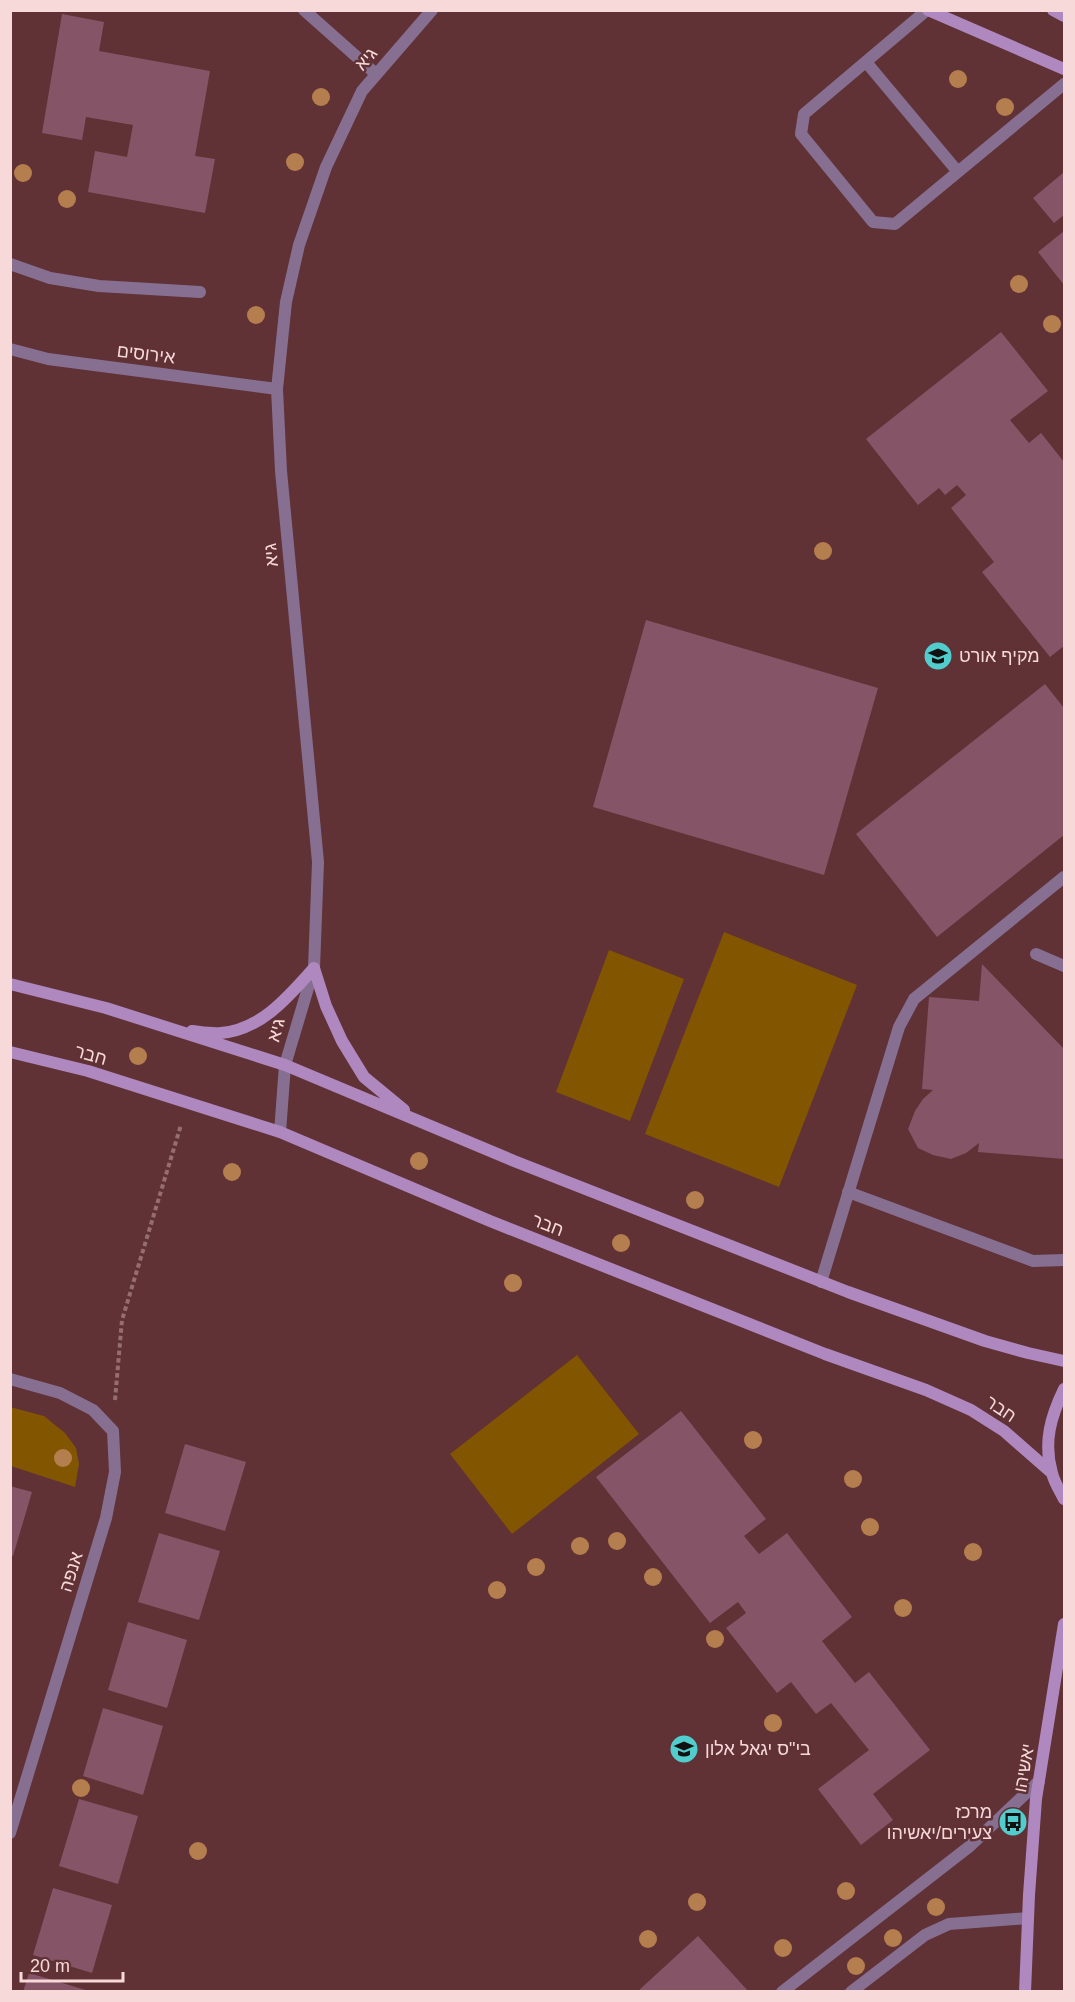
<svg xmlns="http://www.w3.org/2000/svg" width="1075" height="2002" font-family="Arial,Heebo,sans-serif">
<style>
.green{fill:#825600}
.building{fill:#855567}
.lines{fill:none;stroke-linecap:round;stroke-linejoin:round}
.path{stroke:#966e71;stroke-width:4;stroke-dasharray:4.5 3;stroke-linecap:butt}
.lane{stroke:#876f92;stroke-width:12}
.street{stroke:#876f92;stroke-width:12}
.secondary{stroke:#ae88bf;stroke-width:12}
.tree{fill:#b57e4e}
.labels{text-anchor:middle;stroke-width:5;stroke-linejoin:round;paint-order:stroke}
.street-label{font-size:18px;fill:#f7d9da;stroke:#603135}
.poi-label{font-size:18px;fill:#f7d9da;stroke:#603135;text-anchor:start}
</style>
<rect width="100%" height="100%" fill="#603135"/>
<!-- green -->
<path class="green" d="M724,932L857,985L779,1187L645,1134Z
M609,950L684,979L630,1121L556,1092Z
M577,1355L639,1434L512,1534L450,1454Z
M10,1407L44,1416L65,1433L76,1448L79,1464L75,1487L11,1466Z"/>
<!-- building -->
<path class="building" d="M62,14L104,22L99,51L210,71L195,156L215,159L205,213L88,192L95,151L127,157L133,125L86,117L82,140L42,133Z
M1064,172V215L1054,223L1033,198Z
M1064,231V285L1038,252Z
M1001,332L1048,391L1010,420L1029,443L1041,433L1064,462V646L1050,657L982,572L994,562L951,508L966,495L957,485L945,495L939,488L918,505L866,439Z
M646,620L878,688L824,875L593,807Z
M1045,684L1064,708V835L937,937L856,834Z
M982,964L1064,1049V1159L978,1152L979,1143L966,1153L951,1159L933,1155L918,1148L908,1129L915,1111L923,1099L933,1090L922,1089L929,997L979,1001Z
M681,1411L766,1519L744,1536L759,1554L787,1533L852,1617L822,1641L855,1683L869,1672L930,1750L873,1794L893,1820L861,1845L818,1789L869,1750L831,1703L816,1714L791,1682L777,1693L726,1628L746,1613L738,1602L710,1623L596,1477Z
M185,1444L246,1462L225,1531L165,1513Z
M10,1486L32,1492L13,1556L10,1555Z
M159,1533L220,1551L199,1620L138,1602Z
M128,1622L187,1640L167,1708L108,1690Z
M103,1708L163,1726L143,1795L83,1776Z
M79,1799L138,1816L118,1884L59,1866Z
M53,1888L112,1905L92,1973L33,1955Z
M698,1936L749,1992H637Z
M29,1973L89,1991V1992H23Z"/>
<g class="lines">
<!-- path -->
<path class="path" d="M115,1400L122,1320L181,1125"/>
<!-- lane -->
<path class="lane" d="M927,10L804,114L801,134L873,222L895,224L1064,84
M866,62L958,172
M10,264L50,278L99,286L200,292
M1036,954L1064,966
M848,1192L1033,1261L1064,1260
M821,1282L899,1027L914,999L1064,877
M782,1992L970,1846L1039,1781
M851,1992L925,1935L949,1924L1028,1918"/>
<!-- street -->
<path class="street" d="M304,10L376,74
M10,349L48,359L277,389
M280,1132L285,1065L314,968L318,862L281,471L277,389L286,302L299,245L326,167L362,91L432,10
M10,1379L60,1393L93,1410L113,1431L115,1472L106,1518L10,1833"/>
<!-- secondary -->
<path class="secondary" d="M928,10L1064,69
M1053,10L1064,16
M314,968L326,1006L342,1041L364,1077L404,1110
M10,984L106,1008L285,1065L514,1161L848,1292L985,1341L1028,1353L1064,1361
M192,1031C201,1032 212,1034 221,1033C261,1030 289,996 314,968
M10,1052L88,1071L280,1132L490,1221L825,1354L926,1390L971,1410L1004,1431L1052,1473
M1064,1389C1051,1416 1043,1442 1052,1473C1054,1482 1060,1491 1064,1499
M1025,1992L1029,1895L1036,1799L1064,1624"/>
</g>
<!-- trees -->
<g class="tree">
<circle cx="958" cy="79" r="9"/>
<circle cx="321" cy="97" r="9"/>
<circle cx="1005" cy="107" r="9"/>
<circle cx="295" cy="162" r="9"/>
<circle cx="23" cy="173" r="9"/>
<circle cx="67" cy="199" r="9"/>
<circle cx="1019" cy="284" r="9"/>
<circle cx="256" cy="315" r="9"/>
<circle cx="1052" cy="324" r="9"/>
<circle cx="823" cy="551" r="9"/>
<circle cx="138" cy="1056" r="9"/>
<circle cx="419" cy="1161" r="9"/>
<circle cx="232" cy="1172" r="9"/>
<circle cx="695" cy="1200" r="9"/>
<circle cx="621" cy="1243" r="9"/>
<circle cx="513" cy="1283" r="9"/>
<circle cx="753" cy="1440" r="9"/>
<circle cx="63" cy="1458" r="9"/>
<circle cx="853" cy="1479" r="9"/>
<circle cx="870" cy="1527" r="9"/>
<circle cx="617" cy="1541" r="9"/>
<circle cx="580" cy="1546" r="9"/>
<circle cx="973" cy="1552" r="9"/>
<circle cx="536" cy="1567" r="9"/>
<circle cx="653" cy="1577" r="9"/>
<circle cx="497" cy="1590" r="9"/>
<circle cx="903" cy="1608" r="9"/>
<circle cx="715" cy="1639" r="9"/>
<circle cx="773" cy="1723" r="9"/>
<circle cx="81" cy="1788" r="9"/>
<circle cx="198" cy="1851" r="9"/>
<circle cx="846" cy="1891" r="9"/>
<circle cx="697" cy="1902" r="9"/>
<circle cx="936" cy="1907" r="9"/>
<circle cx="893" cy="1938" r="9"/>
<circle cx="648" cy="1939" r="9"/>
<circle cx="783" cy="1948" r="9"/>
<circle cx="856" cy="1966" r="9"/>
</g>
<!-- icons -->
<defs>
<g id="school-disc" transform="scale(1.5)"><circle r="9.5" fill="#52cdcd" stroke="#603135"/><path d="M0-5L7-2L0 1L-7-2ZM-4 1L0 2.5L4 1V4Q0 6-4 4Z" fill="#111"/></g>
<g id="bus-disc" transform="scale(1.5)"><circle r="9.5" fill="#52cdcd" stroke="#603135"/><path d="M-5-6H5V4H4V6H2V4H-2V6H-4V4H-5ZM-3.5-4V0h7V-4ZM-3.5 1.2v1.5H-2V1.2ZM2 1.2v1.5H3.5V1.2Z" fill="#111"/></g>
</defs>
<g fill-rule="evenodd">
<use href="#school-disc" x="938" y="656"/>
<use href="#school-disc" x="684" y="1749"/>
<use href="#bus-disc" x="1013" y="1822"/>
</g>
<g class="labels">
<!-- street labels -->
<g class="street-label">
<text transform="translate(366 59) rotate(-49)" y="6">גיא</text>
<text transform="translate(146 354) rotate(7)" y="6">אירוסים</text>
<text transform="translate(271 555) rotate(-95)" y="6">גיא</text>
<text transform="translate(276 1030) rotate(-75)" y="6">גיא</text>
<text transform="translate(91 1055) rotate(16)" y="6">חבר</text>
<text transform="translate(548 1225) rotate(21)" y="6">חבר</text>
<text transform="translate(1001 1409) rotate(34)" y="6">חבר</text>
<text transform="translate(71 1572) rotate(-73)" y="6">אנפה</text>
<text transform="translate(1024 1768) rotate(-80)" y="6">יאשיהו</text>
</g>
<!-- poi labels -->
<g class="poi-label">
<text x="959" y="662">מקיף אורט</text>
<text x="705" y="1755">בי"ס יגאל אלון</text>
<text x="992" y="1818" text-anchor="end">מרכז<tspan x="992" dy="21">צעירים/יאשיהו</tspan></text>
</g>
</g>
<!-- border -->
<rect width="1075" height="2002" fill="none" stroke="#f7d9da" stroke-width="24"/>
<!-- scale -->
<path d="M21 1972v9h102v-9" fill="none" stroke="#f7d9da" stroke-width="3"/>
<text x="30" y="1972" font-size="18" fill="#f7d9da" stroke="#603135" stroke-width="4.5" paint-order="stroke">20 m</text>
</svg>
